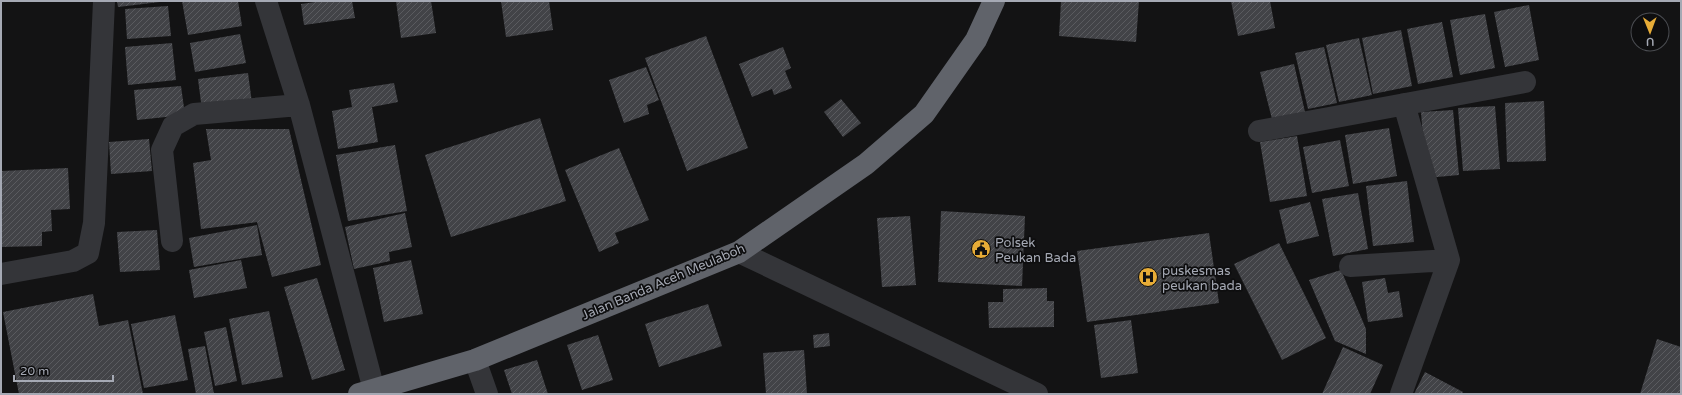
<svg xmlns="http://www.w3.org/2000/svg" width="1682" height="395" font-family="'Varela Round',sans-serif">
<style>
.building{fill:url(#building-hatch)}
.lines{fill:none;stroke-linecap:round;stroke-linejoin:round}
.minor{stroke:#343539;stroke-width:22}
.highway{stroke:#60636a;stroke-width:22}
.labels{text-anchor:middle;stroke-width:3.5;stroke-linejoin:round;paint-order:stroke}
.poi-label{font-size:13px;fill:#a5a9b4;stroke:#0e0e0f;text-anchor:start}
.street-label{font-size:13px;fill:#a5a9b4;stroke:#0e0e0f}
</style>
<defs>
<pattern id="building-hatch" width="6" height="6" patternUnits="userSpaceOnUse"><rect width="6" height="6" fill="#424347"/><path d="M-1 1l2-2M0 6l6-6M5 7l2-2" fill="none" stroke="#5a5b5f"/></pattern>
</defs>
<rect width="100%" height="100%" fill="#131314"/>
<!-- building -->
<path class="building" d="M117,1H160V2L118,7Z
M182,1H238L242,26L188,35Z
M323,1H352L355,18L304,25L301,4Z
M396,1H431L436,33L401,38Z
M501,1H549L553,30L506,37Z
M1061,1H1139L1136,42L1059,36Z
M1231,1H1270L1275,28L1238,36Z
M1529,5L1539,60L1505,67L1494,12Z
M168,6L171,36L127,39L125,9Z
M1485,14L1495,68L1460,75L1450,20Z
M1442,22L1453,77L1418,84L1407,29Z
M1401,30L1412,86L1373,94L1362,38Z
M240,34L246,63L195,72L190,43Z
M706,36L748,148L687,171L645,58Z
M1359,38L1372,95L1339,102L1326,45Z
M172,43L176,80L128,85L125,47Z
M783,47L791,68L785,71L792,88L774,95L772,89L752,97L739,64Z
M1324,47L1337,103L1308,109L1295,53Z
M1294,64L1305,112L1272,119L1260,72Z
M646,67L659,100L647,105L649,114L624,123L609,80Z
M248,73L252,103L202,110L198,79Z
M394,83L398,102L372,107L378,142L338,149L332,111L352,107L349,90Z
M181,86L185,115L137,120L134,90Z
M841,99L861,123L843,137L824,112Z
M1544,101L1546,161L1507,162L1505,103Z
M1495,106L1500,169L1463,171L1458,108Z
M1453,110L1459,175L1426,178L1421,112Z
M540,118L566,201L451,237L425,155Z
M1389,128L1397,176L1353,184L1345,135Z
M206,129H289L321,265L272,277L257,222L201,229L193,163L211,160Z
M1297,136L1307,196L1270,202L1260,142Z
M149,139L152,171L111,174L109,142Z
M1340,140L1349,186L1312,193L1303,147Z
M395,145L407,211L348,221L336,155Z
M619,148L649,220L615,233L619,243L599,252L565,170Z
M68,168L70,209L51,210L52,231L42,232V246L1,247V171Z
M1407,181L1414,242L1373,246L1366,186Z
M1358,193L1368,249L1333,256L1322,199Z
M1310,202L1319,236L1287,244L1279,210Z
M941,211L1025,216L1022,286L938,282Z
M405,213L412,247L389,252L390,261L354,269L345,227Z
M910,216L916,285L882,287L877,218Z
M257,225L262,255L194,267L189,238Z
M157,230L160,270L120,272L117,232Z
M1209,233L1219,303L1087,322L1077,251Z
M1279,243L1326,338L1282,360L1234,264Z
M241,260L247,288L194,298L189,270Z
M411,260L423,314L384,322L373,268Z
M1341,270L1366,329V354L1335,341L1309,280Z
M317,278L345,370L312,380L284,287Z
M1385,278L1388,293L1399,291L1403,317L1368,322L1362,282Z
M1047,288V301H1054V327L989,328L988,302H1003V289Z
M93,294L99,326L128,320L143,394H19L3,312Z
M708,304L722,346L659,367L645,324Z
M269,311L283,377L242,385L229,319Z
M175,315L188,380L144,388L131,324Z
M1131,320L1138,373L1101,378L1094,325Z
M226,327L237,381L215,386L204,332Z
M829,333L830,346L814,348L813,335Z
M598,335L613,380L582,390L567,345Z
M1657,339L1681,347V394H1640Z
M205,346L214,394H196L188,349Z
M1343,347L1383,365L1370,394H1322Z
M804,350L807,394H766L763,353Z
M537,360L548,394H512L504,370Z
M1425,372L1463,392L1462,394H1414Z"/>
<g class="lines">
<!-- minor -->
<path class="minor" d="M266,1L299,105L374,390
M1259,131L1525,82
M172,241L162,150L173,126L194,114L299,105
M739,252L1037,394
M1350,266L1449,260
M1,274L73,261L88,253L94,223L104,1
M475,360L487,394
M1401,394L1449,260L1404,104"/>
<!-- highway -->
<path class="highway" d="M359,394L475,360L739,252L866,164L924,114L976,40L994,1"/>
</g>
<!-- icons -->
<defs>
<g id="civic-disc" transform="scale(1)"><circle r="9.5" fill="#e7ac37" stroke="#0e0e0f"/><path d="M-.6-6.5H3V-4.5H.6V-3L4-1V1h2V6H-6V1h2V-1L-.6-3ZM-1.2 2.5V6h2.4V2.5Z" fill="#111"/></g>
<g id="hospital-disc" transform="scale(1)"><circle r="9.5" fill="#e7ac37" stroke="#0e0e0f"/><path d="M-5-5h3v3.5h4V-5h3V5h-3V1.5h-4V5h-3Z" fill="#111"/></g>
</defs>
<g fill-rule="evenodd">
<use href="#civic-disc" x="981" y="249"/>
<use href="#hospital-disc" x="1148" y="277"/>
</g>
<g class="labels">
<!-- poi labels -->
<g class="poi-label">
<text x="995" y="247">Polsek<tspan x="995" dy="15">Peukan Bada</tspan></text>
<text x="1162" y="275">puskesmas<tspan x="1162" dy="15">peukan bada</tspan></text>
</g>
<!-- street labels -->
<g class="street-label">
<text transform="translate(663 281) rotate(-23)" y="5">Jalan Banda Aceh Meulaboh</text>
</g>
</g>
<!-- border -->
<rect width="1682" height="395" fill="none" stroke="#a5a9b4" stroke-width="4"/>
<!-- north arrow -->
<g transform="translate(1650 32) rotate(179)"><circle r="19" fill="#0e0e0f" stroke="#4a4c51"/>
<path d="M0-3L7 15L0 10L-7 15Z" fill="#e7ac37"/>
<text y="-6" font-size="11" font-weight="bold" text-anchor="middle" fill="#a5a9b4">U</text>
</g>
<!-- scale -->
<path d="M14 375v6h99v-6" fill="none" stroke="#a5a9b4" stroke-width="2"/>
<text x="20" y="375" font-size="12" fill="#a5a9b4" stroke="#0e0e0f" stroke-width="3" paint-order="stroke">20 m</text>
</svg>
